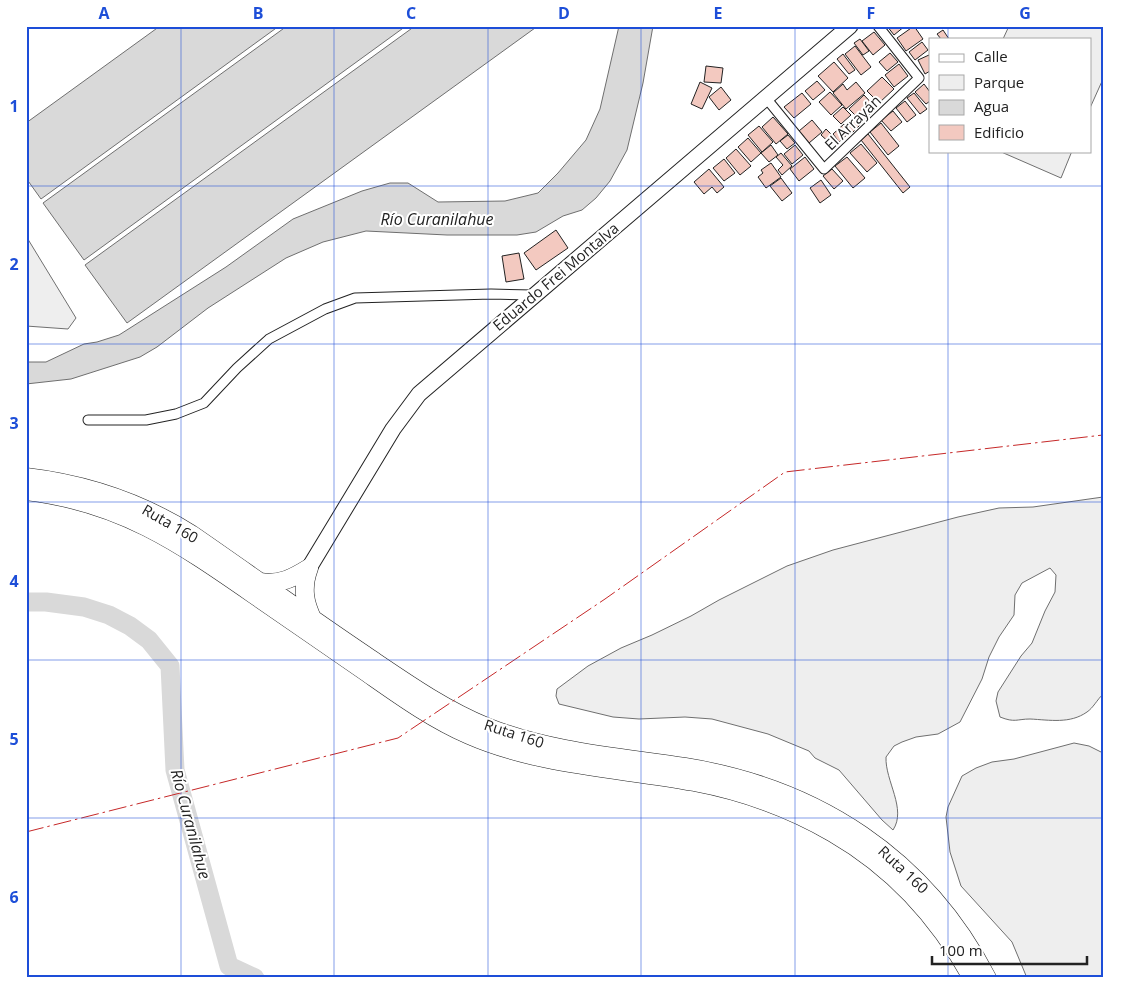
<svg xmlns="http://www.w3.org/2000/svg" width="1129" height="1004" font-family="'Open Sans',sans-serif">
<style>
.green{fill:#eee;stroke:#6f6f6f}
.water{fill:#d9d9d9;stroke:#6f6f6f}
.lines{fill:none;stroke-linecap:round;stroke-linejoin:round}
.river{stroke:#d9d9d9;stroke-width:19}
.building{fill:#f3c9c0;stroke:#222}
.street-casing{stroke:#222;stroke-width:11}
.primary-casing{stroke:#222;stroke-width:17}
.highway-casing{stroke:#222;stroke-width:19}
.street{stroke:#fff;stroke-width:9}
.primary{stroke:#fff;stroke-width:15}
.highway{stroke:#fff;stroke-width:18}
.power{stroke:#c62828;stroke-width:1;stroke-dasharray:18 4 2.5 4;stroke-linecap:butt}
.grid{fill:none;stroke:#1d4ed8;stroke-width:1;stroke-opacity:0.55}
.labels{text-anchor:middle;stroke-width:4;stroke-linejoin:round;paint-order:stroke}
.street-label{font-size:15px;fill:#222;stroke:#fff}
.water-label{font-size:16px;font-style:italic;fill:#222;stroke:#fff}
.neatline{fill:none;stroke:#1d4ed8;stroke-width:2}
.grid-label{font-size:16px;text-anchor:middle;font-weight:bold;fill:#1d4ed8}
</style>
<rect width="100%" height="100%" fill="#fff"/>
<!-- green -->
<path class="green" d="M1009,26H1103V79L1090,108V39H1003Z
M999,151H1072L1061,178Z
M26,236L76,318L68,329L26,326Z
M1103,497V694C1097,700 1093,708 1087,712C1070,724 1050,720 1030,719C1017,719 1015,723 1000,717L996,701L998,692L1021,656L1032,643L1045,611L1055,592L1056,575L1050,568L1022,583L1015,595L1014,615L999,637L989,657L982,679L960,722L938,734L916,737L902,742L894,746L886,757C885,781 907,809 893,830L882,820L839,770L815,758L809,751L768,734L712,719L685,717L639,719L613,717L559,704L556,696L557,689L588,666L621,648L652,635L691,616L719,600L787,566L833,550L958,517L999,508L1033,507Z
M1074,743L1089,746L1103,753V978H1027L1012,942L961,886L950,852L946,817L948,807L962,776L976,768L992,762L1014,759Z"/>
<!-- water -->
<path class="water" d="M160,26H279L41,199L26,178V123Z
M287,26H406L84,260L43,203Z
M415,26H533L535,28L127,323L85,265Z
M619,26H653L643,83L627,150L610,181L596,198L582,210L563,216L536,232L517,235H447L366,231L323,242L286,258L208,308L157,347L140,357L71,379L26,384V362H46L84,344L97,342L119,335L226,267L293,219L362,191L390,183H408L438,202L505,201L538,193L558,173L586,140L600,109Z"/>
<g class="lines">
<!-- river -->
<path class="river" d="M26,602H46L84,607L109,615L130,626L149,640L170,666L175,770L229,966L255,978"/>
</g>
<!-- building -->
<path class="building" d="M887,26H905L894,35Z
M914,26L923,39L906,51L897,38Z
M943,30L949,39H941L937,34Z
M874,32L885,45L873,55L862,41Z
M860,39L869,51L863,55L854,43Z
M922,42L928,50L915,60L909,52Z
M855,46L871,67L861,75L845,54Z
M890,53L898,62L887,71L879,62Z
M843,54L855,70L849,74L837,59Z
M929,55L930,58V71L925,74L918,60Z
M834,62L848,78L833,92L818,76Z
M899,64L908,76L894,87L885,75Z
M706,66L723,68L721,83L704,82Z
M882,77L894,89L879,103L867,91Z
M817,81L825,90L813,100L805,91Z
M700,82L712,88L702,109L691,104Z
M856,82L865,93L846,109L833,93L843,84L847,90Z
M924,84L930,92V101L926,104L915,92Z
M721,87L731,100L719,110L709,97Z
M830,92L842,105L831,115L819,102Z
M802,93L811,104L794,118L784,107Z
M914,93L927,109L920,114L907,98Z
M864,95L876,108L862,122L849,109Z
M905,101L916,115L907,122L896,108Z
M843,107L851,115L841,124L833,116Z
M893,111L902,122L891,131L881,120Z
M773,117L788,134L776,144L762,127Z
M853,119L860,125L852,133L846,126Z
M812,120L822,132L809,143L799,131Z
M881,123L899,146L888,155L870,132Z
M844,124L850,132L839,142L833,134Z
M759,126L773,142L762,152L748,135Z
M826,129L837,140L832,145L821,135Z
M868,134L910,187L903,193L861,140Z
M788,135L795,143L787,149L780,141Z
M748,138L761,153L751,162L738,147Z
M861,144L877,163L867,172L850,153Z
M771,145L778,155L769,162L761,153Z
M795,145L803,155L792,164L784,154Z
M736,149L751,166L740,175L726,158Z
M781,153L792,166L782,175L778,170L783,165L776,157Z
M805,157L814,169L799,181L790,169Z
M847,157L865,178L853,188L835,166Z
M724,159L735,173L724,181L713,168Z
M771,163L781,177L766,188L758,177L763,173L761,170Z
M709,169L724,187L717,193L712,187L704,194L694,182Z
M832,169L843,181L834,189L823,176Z
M781,178L792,193L782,201L770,186Z
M821,180L831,195L820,203L810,188Z
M556,230L568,248L536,270L524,253Z
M519,253L524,279L506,282L502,256Z"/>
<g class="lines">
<!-- street casing -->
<g class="street-casing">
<path id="street" d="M766,98L824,169L919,78L878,26
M88,420H146L176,414L204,403L237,368L269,339L325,309L355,298L491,294L533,295"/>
</g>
<!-- primary casing -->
<g class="primary-casing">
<path id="primary" d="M309,568L393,429L419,394L850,26"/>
</g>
<!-- highway casing -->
<g class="highway-casing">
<path id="highway" d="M26,477C86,484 140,502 191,534C249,574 307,616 365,655C405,682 443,709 487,727C550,752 619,757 685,767C817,788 925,858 987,978
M26,491C120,502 178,542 253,594C291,620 328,646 366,672C399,695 432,719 469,735C540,766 619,768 694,782C742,791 790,808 833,833C892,867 939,918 972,978
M309,568C302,587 304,602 313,620
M260,582C280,585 293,578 309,568"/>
</g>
<!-- street -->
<use href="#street" class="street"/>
<!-- primary -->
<use href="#primary" class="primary"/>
<!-- highway -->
<use href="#highway" class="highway"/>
<!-- power -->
<path class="power" d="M26,832L398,738L605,599L785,472L1103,435"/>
</g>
<!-- grid -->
<path class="grid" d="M181,26V978M334,26V978M488,26V978M641,26V978M795,26V978M948,26V39M948,151V978M26,186H1103M26,344H1103M26,502H1103M26,660H1103M26,818H1103"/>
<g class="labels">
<!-- street labels -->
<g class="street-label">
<text transform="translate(853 123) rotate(-44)" y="5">El Arrayán</text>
<text transform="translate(556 277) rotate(-40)" y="5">Eduardo Frei Montalva</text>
<text transform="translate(170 524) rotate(30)" y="5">Ruta 160</text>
<text transform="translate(514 734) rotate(18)" y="5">Ruta 160</text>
<text transform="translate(903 870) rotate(43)" y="5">Ruta 160</text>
</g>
<!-- water labels -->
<g class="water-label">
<text x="437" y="225">Río Curanilahue</text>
<text transform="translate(191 824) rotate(75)" y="6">Río Curanilahue</text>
</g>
</g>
<!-- border -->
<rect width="1129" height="1004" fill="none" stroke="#ffffff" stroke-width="55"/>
<!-- legend -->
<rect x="929" y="38" width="162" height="115" fill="#ffffff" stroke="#a7a7a7"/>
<rect x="939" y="54" width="25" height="8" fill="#ffffff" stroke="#a7a7a7"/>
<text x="974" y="62" font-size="15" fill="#222222">Calle</text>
<rect x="939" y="75" width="25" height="15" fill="#eeeeee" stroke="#a7a7a7"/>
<text x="974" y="88" font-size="15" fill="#222222">Parque</text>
<rect x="939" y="100" width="25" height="15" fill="#d9d9d9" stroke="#a7a7a7"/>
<text x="974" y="112" font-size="15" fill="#222222">Agua</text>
<rect x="939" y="125" width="25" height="15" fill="#f3c9c0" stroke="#a7a7a7"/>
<text x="974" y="138" font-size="15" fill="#222222">Edificio</text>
<!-- scale -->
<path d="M932 956v8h155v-8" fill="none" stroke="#222222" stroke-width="2.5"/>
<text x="939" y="956" font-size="15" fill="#222222" stroke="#ffffff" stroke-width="4" paint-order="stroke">100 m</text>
<rect x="28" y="28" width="1074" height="948" class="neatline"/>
<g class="grid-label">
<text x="104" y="19">A</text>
<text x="258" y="19">B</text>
<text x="411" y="19">C</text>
<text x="564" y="19">D</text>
<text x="718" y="19">E</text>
<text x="871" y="19">F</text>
<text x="1025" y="19">G</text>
<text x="14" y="112">1</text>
<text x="14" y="270">2</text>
<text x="14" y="429">3</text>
<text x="14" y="587">4</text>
<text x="14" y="745">5</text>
<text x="14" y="903">6</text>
</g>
</svg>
